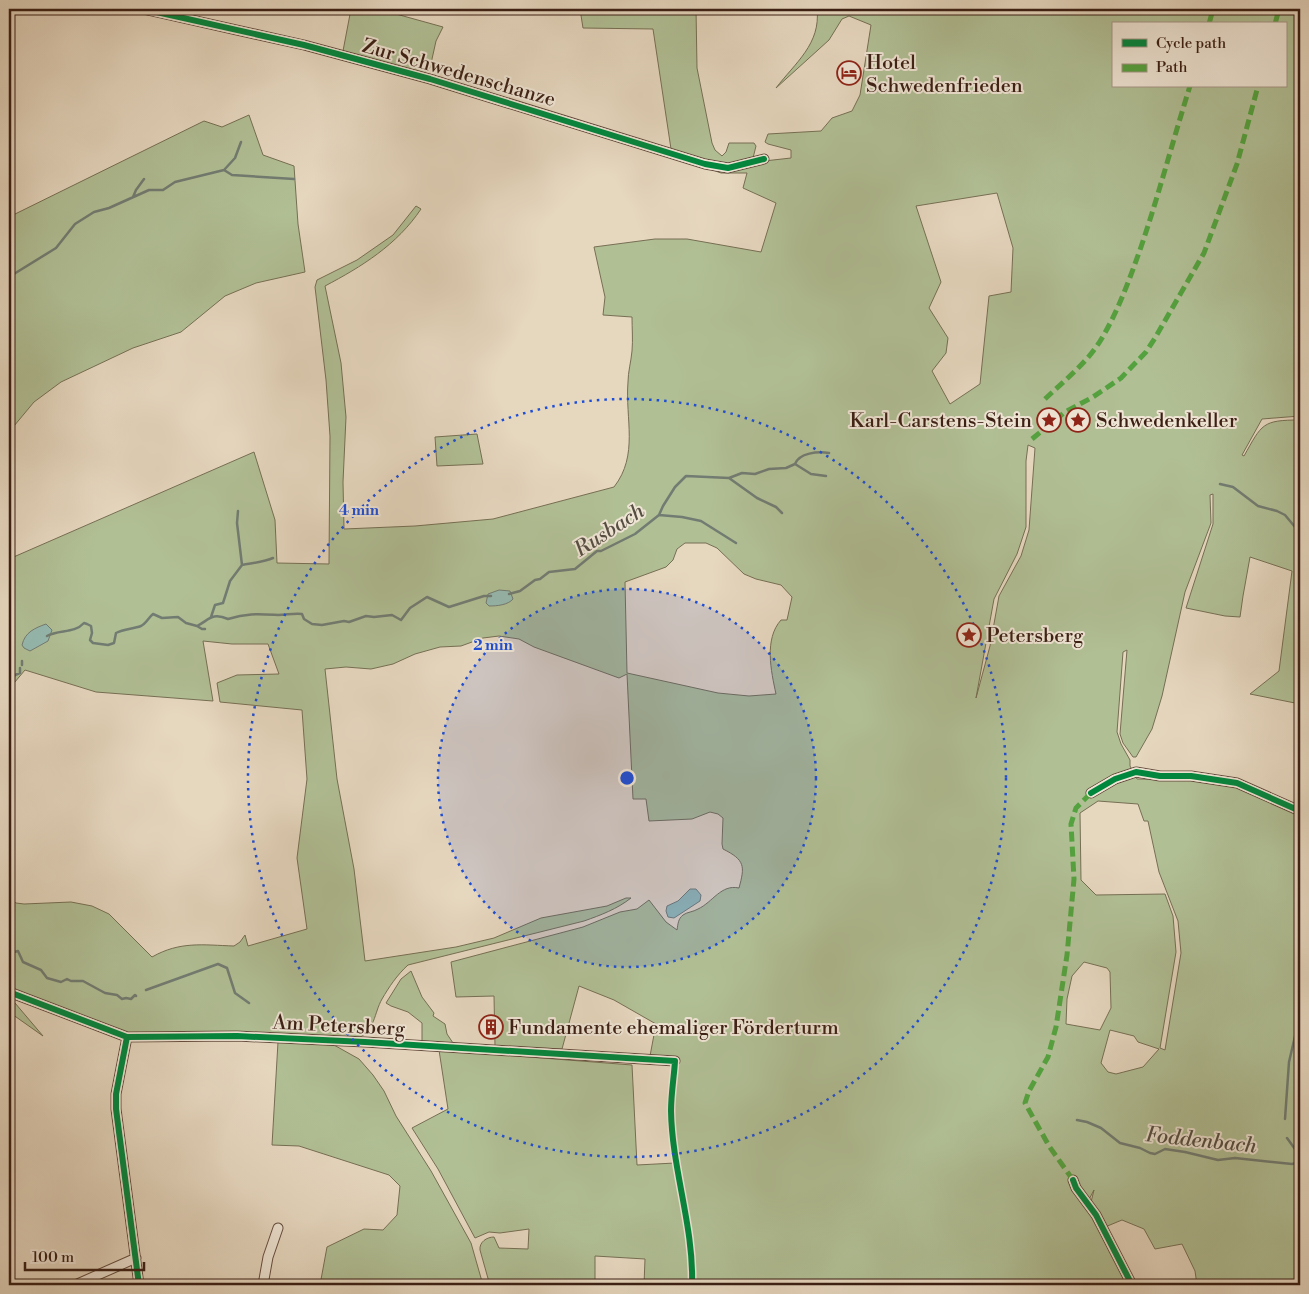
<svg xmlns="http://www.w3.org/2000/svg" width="1309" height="1294" font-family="'Libre Bodoni',serif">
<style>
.green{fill:#b1bf95;stroke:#766f54;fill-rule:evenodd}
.water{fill:#96bab1;stroke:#727c72}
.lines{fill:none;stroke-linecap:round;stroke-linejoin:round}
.stream{stroke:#727c72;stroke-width:2.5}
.minor-casing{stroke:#664d3f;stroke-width:11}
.minor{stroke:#efe5d5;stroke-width:9}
.quiet{stroke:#54a23f;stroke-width:5;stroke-dasharray:10 5;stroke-linecap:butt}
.cycleway-casing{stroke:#efe5d5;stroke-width:9}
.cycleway{stroke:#00873e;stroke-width:6}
.ring{fill:none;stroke:#1d4ed8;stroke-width:2.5;stroke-dasharray:2.5 5}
.labels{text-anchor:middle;stroke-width:4;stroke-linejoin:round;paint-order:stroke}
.poi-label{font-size:20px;fill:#3b1f14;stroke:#efe5d5;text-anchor:start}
.street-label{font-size:20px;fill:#3b1f14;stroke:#efe5d5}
.water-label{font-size:21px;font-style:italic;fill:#564e43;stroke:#efe5d5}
.centre{fill:#1d4ed8;stroke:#efe5d5;stroke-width:2.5}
.ring-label{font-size:15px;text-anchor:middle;font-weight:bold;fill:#1d4ed8;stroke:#efe5d5;stroke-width:4;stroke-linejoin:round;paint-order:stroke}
</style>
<rect width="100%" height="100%" fill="#e6d7bf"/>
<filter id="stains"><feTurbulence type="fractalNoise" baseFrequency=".004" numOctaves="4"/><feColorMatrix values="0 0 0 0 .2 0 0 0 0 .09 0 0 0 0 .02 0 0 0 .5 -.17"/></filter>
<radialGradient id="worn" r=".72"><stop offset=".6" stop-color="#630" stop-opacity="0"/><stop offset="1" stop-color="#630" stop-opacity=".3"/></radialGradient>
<!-- green -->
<path class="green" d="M351,9H378L443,27L436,41L430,68L424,73L343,51Z
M580,9H696L697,68L712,143L715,150L722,156L726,152L729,143H754L756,146L753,158L764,161L791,158V150L768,144L765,142L768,134L821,131L832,118L852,111L860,95L871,25L849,16L842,19L829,40L776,88C795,63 821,44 817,9H1300V416L1262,419L1242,455L1244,456C1262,424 1262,420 1300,420V704L1250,694L1279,671L1292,571L1250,557L1243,596L1240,617L1225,616L1186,608L1213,524V494L1210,495L1211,523L1185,592L1162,696L1152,729L1136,757H1133L1123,743L1120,734L1127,650L1123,652L1117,732L1121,744L1130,760V766L1137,779L1196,780L1238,785L1300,814V1285H1197L1195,1271L1182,1244L1155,1249L1144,1229L1122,1220L1105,1227L1091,1202L1094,1190L1086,1205L1128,1285H644L645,1259L595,1256V1285H514L489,1282L480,1250C479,1242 487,1237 494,1237L499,1248L528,1249L529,1229L500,1233L489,1232L475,1238L438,1169L412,1128L448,1109L439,1050L632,1065L637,1165L675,1163L670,1109L674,1058L650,1056L656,1024L614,1000L579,986L562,1049L495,1046L494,996L456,997L451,962L583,927L620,912L637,909L649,900L666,922L677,930C678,924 678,919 683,915C687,912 693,912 698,909C713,902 721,884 739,888C745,866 745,860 723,849L722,844L723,818L718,814L710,812L692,819L649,821L646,799H633L627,674L619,678L534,647L519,639L499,636L483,638L461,646L440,647L415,654L393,664L371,669L346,667L325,669L337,779L354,869L365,961L456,947L494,938L541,918L607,906L626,898H631C617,909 601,915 584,921L408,965C397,975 389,987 382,999C374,1013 375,1031 358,1038L222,1032L133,1034L123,1032L9,989V898L16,903L24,904L71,902L92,906L109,914L152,957C180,941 203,945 234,946L240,942L245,935L248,946L307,929L297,858L307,779L302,710L220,702L217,683L237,675L279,674L268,644H232L203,641L213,701L96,692L25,670L9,689V559L254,452L275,520L277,563L329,564L330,436L326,380L315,287L317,280L357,260L393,235L416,206L421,209C397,245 361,267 325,286L341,363L346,417L343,482L344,529L415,526L493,519L614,487C639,455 625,419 628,382C628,372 631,362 632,351C633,340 632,328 632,317L603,315L605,297L594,247L655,239H687L761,252L776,203L743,188L747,173H721L699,165L671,149L653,29L583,28ZM1113,24H1285V86H1113ZM997,193L1013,248L1011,292L989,296L980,384L950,404L932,371L946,353L948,338L929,308L941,282L916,206ZM1028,445L1035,448L1029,530L1021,556L999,596L990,646L976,698L994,599L1017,554L1026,527V461ZM685,543H706L717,548L744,574L756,579L781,585L792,597L787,620H781C764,639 771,671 776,694L749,696L718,693L627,673L625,582L666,567L673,560L677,549ZM1098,801L1138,804L1144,821H1148L1159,872L1178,921L1181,953L1165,1050L1160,1048L1176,952L1173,916L1165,894L1096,895L1081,880L1080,813ZM1084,962L1107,968L1110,972L1111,1008L1100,1030L1066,1024L1067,999L1072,976ZM1110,1030L1134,1036L1138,1042L1159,1049L1143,1067L1116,1074L1108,1072L1101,1063Z
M249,115L263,155L294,166L298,224L305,272L256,283L225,296L181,332L133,348L61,382L34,402L9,432V217L204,121L222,127Z
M477,434L483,464L437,466L435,437Z
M411,971L422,997L434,1013L433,1016L445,1024L447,1034L453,1043L422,1041V1023L408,1012L391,1006L386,1003L401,979Z
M9,999L15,1003L43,1036L9,1012Z
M278,1042L334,1045L359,1059L373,1075L384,1091L396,1116L431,1171L471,1243L483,1285H320L327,1247L364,1229L383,1230L397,1215L400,1186L389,1175L299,1146L272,1145Z"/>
<!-- water -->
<path class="water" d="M499,590L510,591L513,599C508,605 497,606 489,606L486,603L488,594Z
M46,624L52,630L48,641L30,651L24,648L22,645C25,632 35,628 46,624Z
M690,889H696L701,895L700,901L674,918L668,917L666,911L667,906L678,901Z"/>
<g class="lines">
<!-- stream -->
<path class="stream" d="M224,170L235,158L241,142
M133,197L136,190L144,179
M9,277L56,248L75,224L94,212L109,208L149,190H163L175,182L224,170L232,175L294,179
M795,464L811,474L826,476
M729,478L757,498L776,507L782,513
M1220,484L1233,487L1258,506L1277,511L1285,515L1300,533
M659,515L682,517L701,521L736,543
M242,565C252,563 264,562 273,558
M509,594L520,591L535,580L540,579L549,572L575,569L597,551H601L635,534L659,515L663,506L675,487L686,476L729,478L742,473L755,474L769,469L786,468L795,464C799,453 818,451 829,453
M211,617L215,605L223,603L230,581L242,565L237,523L238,511
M197,626L202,629H205
M47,636C59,629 74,634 84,623L87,624L91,626L92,633L90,640L93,643L108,645L114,643L116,633C124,629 133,629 141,626C146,624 149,617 153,614L162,618L178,617L186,623L197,626C209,620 212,612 228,619C247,613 258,614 278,615C286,615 294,613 302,614L304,619L312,624L322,625L344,621L349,622L366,616L374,617L392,615L401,620L410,608L427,597L449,607L484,596H491
M22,665V661
M9,686L15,675L20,673V668
M9,949L14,952L18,951L23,962L41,970L47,978L61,982L67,979L71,981H83L105,993L117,995L122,999L126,998L131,999L135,995L136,996
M146,990L218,964L227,968L235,993L249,1003
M1285,1119L1289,1062L1300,1015
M1077,1120L1087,1122L1101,1128L1120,1143L1140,1148L1150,1153L1155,1154L1165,1149L1185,1152L1218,1160L1235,1158L1292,1164L1300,1162
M1287,1138L1300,1156"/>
<!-- minor casing -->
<g class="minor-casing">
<path id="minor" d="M143,9L304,45L430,79L705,164L728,168L764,159
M1091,793L1115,779L1136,772L1160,776H1191L1237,783L1300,811
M9,992L127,1037L237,1036L365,1042L675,1061
M127,1037L116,1094V1109L139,1285
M1073,1180L1076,1188L1096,1215L1132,1285
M75,1285L136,1258
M263,1285L268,1257L278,1228"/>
</g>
<!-- minor -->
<use href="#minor" class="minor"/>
<!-- quiet -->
<path class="quiet" d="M1209,24L1213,9
M1275,24L1279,9
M1045,399C1065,380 1088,362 1102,338C1119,309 1130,278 1141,247C1159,194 1173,140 1190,86
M1032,439L1065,412L1093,397L1121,378L1146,352L1155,338L1204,253L1237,164L1258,86
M1073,1180L1049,1146L1025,1103L1029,1091L1048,1057L1056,1027L1067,955L1074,879L1071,824L1076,808L1091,793"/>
<!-- cycleway casing -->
<g class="cycleway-casing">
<path id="cycleway" d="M143,9L304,45L430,79L705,164L728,168L764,159
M1091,793L1115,779L1136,772L1160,776H1191L1237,783L1300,811
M9,992L127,1037L237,1036L365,1042L675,1061C674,1077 671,1094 671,1111C672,1169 694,1227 692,1285
M127,1037L116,1094V1109L139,1285
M1073,1180L1076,1188L1096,1215L1132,1285"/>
</g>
<!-- cycleway -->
<use href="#cycleway" class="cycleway"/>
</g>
<!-- distance rings -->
<circle cx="627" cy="778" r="189" fill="#1d4ed8" fill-opacity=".12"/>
<g class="ring">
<circle cx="627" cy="778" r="189"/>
<circle cx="627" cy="778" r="379"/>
</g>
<!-- icons -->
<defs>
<g id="hotel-ring" transform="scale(1.25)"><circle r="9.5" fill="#efe5d5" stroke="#8f2418" stroke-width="1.5"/><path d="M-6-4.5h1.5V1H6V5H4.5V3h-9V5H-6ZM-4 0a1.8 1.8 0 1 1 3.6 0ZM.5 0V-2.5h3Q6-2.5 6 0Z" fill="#8f2418"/></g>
<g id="sight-ring" transform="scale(1.25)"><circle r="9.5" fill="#efe5d5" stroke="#8f2418" stroke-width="1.5"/><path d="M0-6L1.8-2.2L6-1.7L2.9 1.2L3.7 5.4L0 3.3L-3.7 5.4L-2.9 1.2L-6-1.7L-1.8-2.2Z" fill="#8f2418"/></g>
<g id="building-ring" transform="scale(1.25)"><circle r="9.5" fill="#efe5d5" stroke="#8f2418" stroke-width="1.5"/><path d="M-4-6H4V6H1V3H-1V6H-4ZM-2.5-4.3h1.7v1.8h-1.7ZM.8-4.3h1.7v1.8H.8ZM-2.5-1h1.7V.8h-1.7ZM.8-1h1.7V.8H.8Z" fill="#8f2418"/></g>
</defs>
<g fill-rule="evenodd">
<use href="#hotel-ring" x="849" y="73"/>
<use href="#sight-ring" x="1049" y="420"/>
<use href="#sight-ring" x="1078" y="420"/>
<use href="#sight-ring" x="969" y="635"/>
<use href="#building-ring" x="491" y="1027"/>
</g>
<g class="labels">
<!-- poi labels -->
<g class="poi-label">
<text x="866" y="69">Hotel<tspan x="866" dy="23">Schwedenfrieden</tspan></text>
<text x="1032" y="427" text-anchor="end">Karl-Carstens-Stein</text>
<text x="1096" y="427">Schwedenkeller</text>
<text x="986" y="642">Petersberg</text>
<text x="508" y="1034">Fundamente ehemaliger Förderturm</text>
</g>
<!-- street labels -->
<g class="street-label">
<text transform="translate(459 72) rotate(16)" y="7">Zur Schwedenschanze</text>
<text transform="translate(339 1025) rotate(3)" y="7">Am Petersberg</text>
</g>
<!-- water labels -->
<g class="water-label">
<text transform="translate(609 530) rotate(-33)" y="7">Rusbach</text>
<text transform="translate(1201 1140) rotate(6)" y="7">Foddenbach</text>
</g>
</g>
<circle cx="627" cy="778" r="8" class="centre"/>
<g class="ring-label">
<text x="359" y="515">4 min</text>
<text x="493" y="650">2 min</text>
</g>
<!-- margin -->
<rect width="1309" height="1294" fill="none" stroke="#e6d7bf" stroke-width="30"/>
<rect x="10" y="10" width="1289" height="1274" fill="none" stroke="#3b1f14" stroke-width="2.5"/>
<rect x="15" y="15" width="1279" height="1264" fill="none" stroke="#3b1f14"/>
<!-- legend -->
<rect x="1112" y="22" width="175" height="65" fill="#efe5d5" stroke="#a79688"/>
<rect x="1122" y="39" width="25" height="8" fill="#00873e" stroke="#a79688"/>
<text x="1156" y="48" font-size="15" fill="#3b1f14">Cycle path</text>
<rect x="1122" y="64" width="25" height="8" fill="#54a23f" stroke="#a79688"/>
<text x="1156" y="72" font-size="15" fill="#3b1f14">Path</text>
<!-- scale -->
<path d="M25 1262v8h119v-8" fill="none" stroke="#3b1f14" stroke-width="2.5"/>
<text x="32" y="1262" font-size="15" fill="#3b1f14" stroke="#efe5d5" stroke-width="4" paint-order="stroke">100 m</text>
<rect width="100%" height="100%" filter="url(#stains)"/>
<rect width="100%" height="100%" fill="url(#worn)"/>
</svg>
